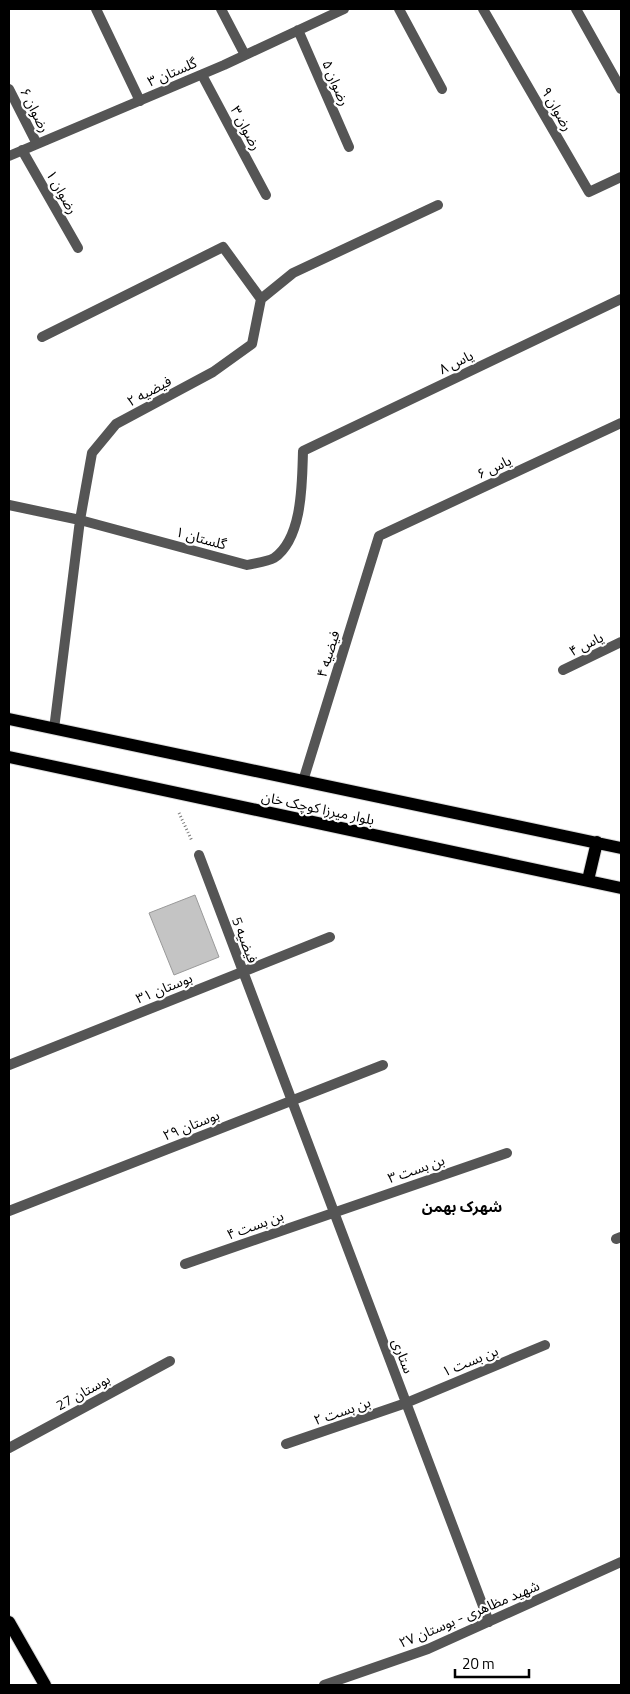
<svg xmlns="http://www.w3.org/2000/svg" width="630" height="1694" font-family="'Titillium Web','Noto Sans Arabic',sans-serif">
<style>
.building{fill:#c4c4c4;stroke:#999}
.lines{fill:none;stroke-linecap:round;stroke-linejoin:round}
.primary-casing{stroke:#dbdbdb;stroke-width:14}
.path{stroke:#777;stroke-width:3;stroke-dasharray:1 2.5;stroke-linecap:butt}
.minor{stroke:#555;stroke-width:10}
.primary{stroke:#000;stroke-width:12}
.labels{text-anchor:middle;stroke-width:4.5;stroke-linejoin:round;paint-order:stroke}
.street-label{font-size:14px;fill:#000;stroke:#fff}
.neighbourhood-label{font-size:15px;font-weight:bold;fill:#000;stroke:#fff}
</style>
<rect width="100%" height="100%" fill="#fff"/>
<!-- building -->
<path class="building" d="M195,895L219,957L174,975L149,913Z"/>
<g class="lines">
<!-- primary casing -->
<g class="primary-casing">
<path id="primary" d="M9,719L621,848
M9,757L621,888
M588,880L597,842
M9,1622L45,1685"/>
</g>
<!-- path -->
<path class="path" d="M179,813L192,841"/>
<!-- minor -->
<path class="minor" d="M96,9L140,101
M221,9L245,55
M399,9L442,89
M483,9L589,192L621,177
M576,9L621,89
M298,30L349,147
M202,75L266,195
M9,89L37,144
M22,150L78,248
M9,156L224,65L344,9
M42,337L223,247L261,299
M9,505L80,520L247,565C255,563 267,562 274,558C303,538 302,482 303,451L621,299
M563,670L621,642
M54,729L80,520L92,453L116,424L213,372L252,344L261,299L293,273L438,205
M303,781L379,536L621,423
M199,855L489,1622
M9,1065L330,937
M9,1211L383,1065
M616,1239L621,1237
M185,1264L507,1153
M286,1444L406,1403L545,1345
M9,1448L170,1361
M324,1685L428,1649L621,1562"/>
<!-- primary -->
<use href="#primary" class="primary"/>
</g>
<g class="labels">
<!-- street labels -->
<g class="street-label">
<text transform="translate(172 72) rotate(-23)" y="5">گلستان ۳</text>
<text transform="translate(336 83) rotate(67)" y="5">رضوان ۵</text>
<text transform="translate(557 109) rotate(60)" y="5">رضوان ۹</text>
<text transform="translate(35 110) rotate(63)" y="5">رضوان ۶</text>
<text transform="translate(246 128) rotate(62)" y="5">رضوان ۳</text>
<text transform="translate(62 192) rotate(60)" y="5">رضوان ۱</text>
<text transform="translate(456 362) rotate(-26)" y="5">یاس ۸</text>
<text transform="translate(149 391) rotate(-28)" y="5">فیضیه ۲</text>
<text transform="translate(494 467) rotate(-25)" y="5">یاس ۶</text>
<text transform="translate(201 538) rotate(15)" y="5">گلستان ۱</text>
<text transform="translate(586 644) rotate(-26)" y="5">یاس ۴</text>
<text transform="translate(328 654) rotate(-73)" y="5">فیضیه ۴</text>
<text transform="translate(318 808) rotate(12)" y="5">بلوار میرزا کوچک خان</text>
<text transform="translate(245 940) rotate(69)" y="5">فیضیه 5</text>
<text transform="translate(164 988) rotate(-22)" y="5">بوستان ۳۱</text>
<text transform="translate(191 1125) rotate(-22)" y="5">بوستان ۲۹</text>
<text transform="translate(416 1169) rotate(-19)" y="5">بن بست ۳</text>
<text transform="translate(255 1225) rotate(-20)" y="5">بن بست ۴</text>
<text transform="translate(403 1356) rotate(69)" y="5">ستاری</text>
<text transform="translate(470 1361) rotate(-22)" y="5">۱ بن بست</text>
<text transform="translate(83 1392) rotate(-29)" y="5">بوستان 27</text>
<text transform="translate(342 1411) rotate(-19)" y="5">بن بست ۲</text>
<text transform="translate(469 1614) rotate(-23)" y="5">شهید مظاهری - بوستان ۲۷</text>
</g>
<!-- neighbourhood labels -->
<g class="neighbourhood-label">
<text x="462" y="1212">شهرک بهمن</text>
</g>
</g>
<!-- border -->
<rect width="630" height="1694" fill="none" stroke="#000000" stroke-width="20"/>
<!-- scale -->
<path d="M455 1669v8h74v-8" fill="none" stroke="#000000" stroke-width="2.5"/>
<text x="462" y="1669" font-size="15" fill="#000000" stroke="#ffffff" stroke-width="4" paint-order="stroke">20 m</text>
</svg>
